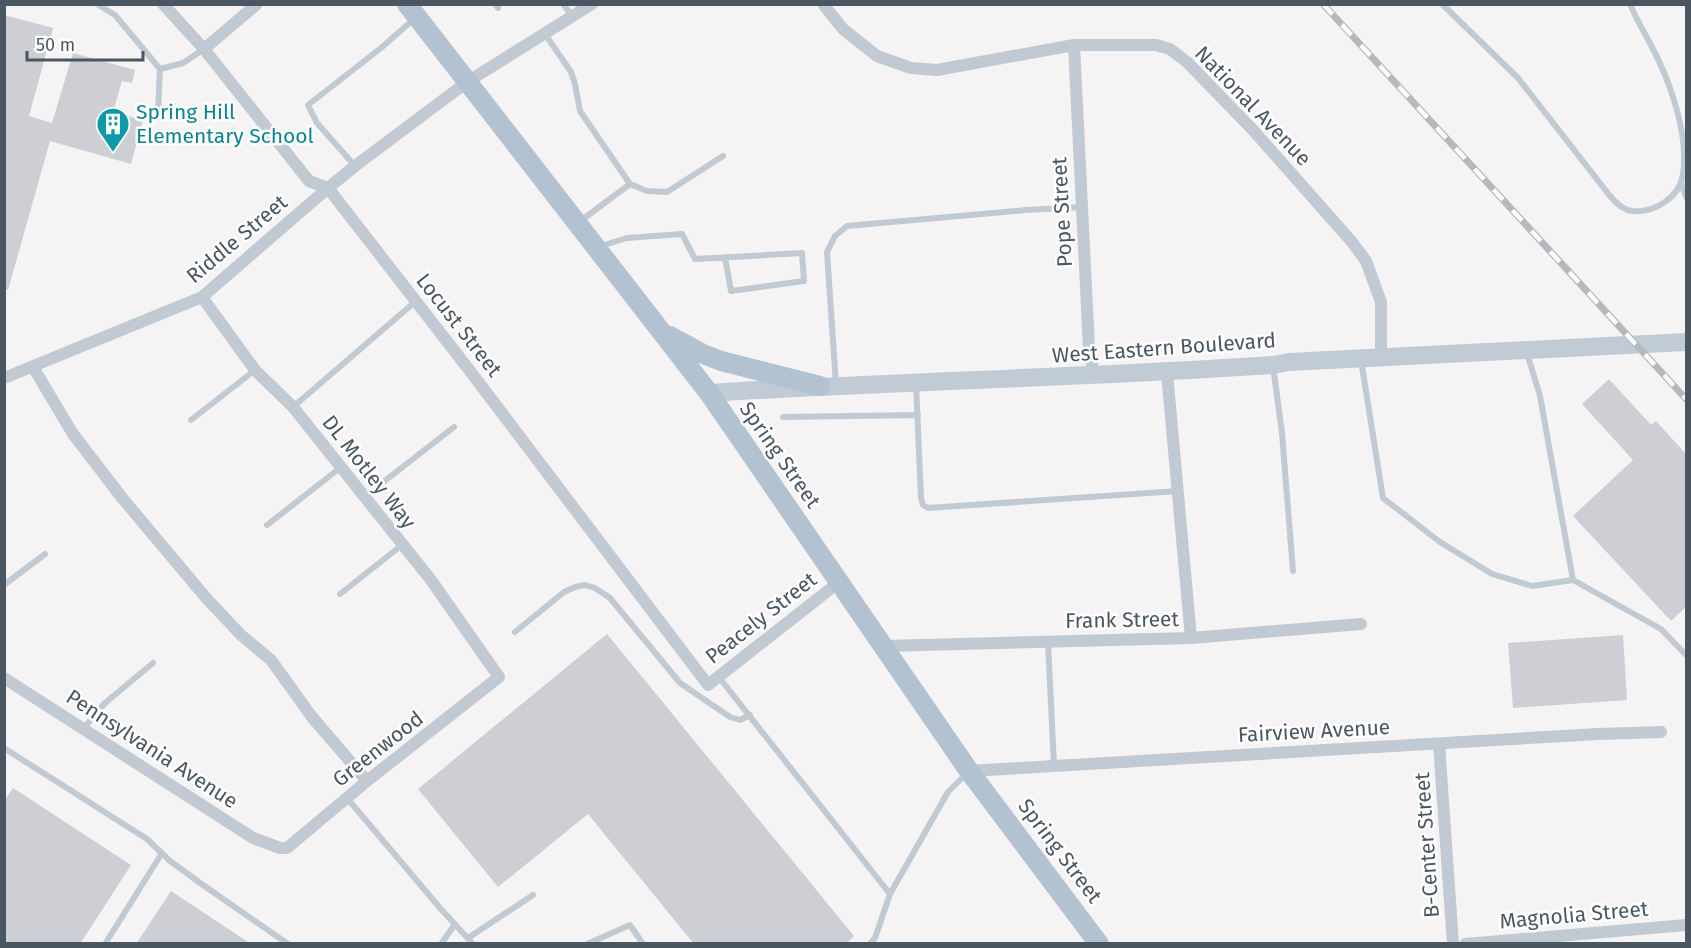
<svg xmlns="http://www.w3.org/2000/svg" width="1691" height="948" font-family="'Fira Sans',sans-serif">
<style>
.building{fill:#cdcfd5}
.lines{fill:none;stroke-linecap:round;stroke-linejoin:round}
.service{stroke:#c1cad2;stroke-width:6}
.minor{stroke:#c1cad2;stroke-width:12}
.secondary{stroke:#c1cbd6;stroke-width:18}
.primary{stroke:#b3c2d1;stroke-width:20}
.rail-casing{stroke:#b5b8bd;stroke-width:7}
.rail{stroke:#fff;stroke-width:4.5;stroke-dasharray:14;stroke-linecap:butt}
.labels{text-anchor:middle;stroke-width:5;stroke-linejoin:round;paint-order:stroke}
.street-label{font-size:21px;fill:#4a5661;stroke:#fff}
.culture-label{font-size:21px;fill:#0d838f;stroke:#fff;text-anchor:start}
</style>
<rect width="100%" height="100%" fill="#f5f3f3"/>
<!-- building -->
<path class="building" d="M4,15L53,28L29,116L52,123L73,53L135,70L132,83L122,81L113,112L143,120L131,164L50,141L8,290L4,289Z
M1609,379L1651,425L1656,421L1686,454V607L1671,621L1573,516L1633,460L1582,404Z
M607,634L854,936L846,944H694L588,814L498,887L418,789Z
M1623,635L1627,700L1513,708L1508,643Z
M13,788L131,865L80,944H4V801Z
M171,891L251,944H136Z"/>
<g class="lines">
<!-- service -->
<path class="service" d="M97,4L115,15L160,69L158,113
M495,4L498,8
M563,4L572,16
M1442,4L1518,78L1610,196C1615,202 1623,210 1632,211C1655,213 1680,197 1683,174C1689,134 1670,81 1651,45C1644,32 1636,19 1630,4
M545,34L571,72L575,84L580,111L630,184
M160,69L183,63L204,49
M355,166L317,123L308,105L381,48L414,19
M1681,182L1686,197
M579,222L630,184L647,191L667,192L723,156
M601,246L627,238L682,234L695,259L802,253L804,281L731,291L725,257
M1527,353L1540,396L1573,580L1661,629L1686,655
M1361,360L1383,498L1440,542L1492,574L1532,586L1573,580
M1273,366L1282,433L1293,571
M916,384L921,498L923,505L928,508L1178,491
M836,385L827,252L835,236L847,226L1026,210L1082,207
M293,407L416,301
M783,417L918,415
M191,420L255,370
M364,497L454,427
M267,525L340,468
M4,585L45,554
M340,594L402,545
M515,632L564,592L575,587L585,585L595,588L610,598L680,683L730,717L740,720L750,715
M1048,642L1054,766
M718,676L890,894
M83,729L105,703L153,663
M4,748L147,839L170,861L203,885L288,944
M347,798L440,908L473,944
M468,938L533,895
M105,944L162,853
M441,944L455,924
M587,944L630,925L643,944
M870,944L875,938L890,894L948,792L967,773"/>
<!-- minor -->
<path class="minor" d="M163,4L204,49L309,181L328,188L470,371L708,685L839,582
M823,4L843,29L877,56L911,68L937,70L1074,45H1156L1170,49L1187,62L1253,130L1352,242L1366,261L1381,302V359
M1074,45L1089,348L1092,365L1091,377
M204,49L257,4
M33,367L73,434L123,499L207,599L241,635L271,660L312,717L367,781
M1167,373L1191,638
M4,378L202,297L328,188L355,166L467,82L592,4
M884,646L1191,638L1361,624
M4,678L253,838L280,848H287L367,781L499,677L431,580L293,407L255,370L202,297
M1439,744L1453,944
M969,771L1598,734L1661,732
M1465,944L1686,925"/>
<!-- secondary -->
<path class="secondary" d="M709,393C897,381 1085,378 1273,365L1289,362L1686,342"/>
<!-- primary -->
<path class="primary" d="M407,4L709,393L969,771L1099,944
M670,336L703,354L721,361L820,386"/>
<!-- rail casing -->
<g class="rail-casing">
<path id="rail" d="M1323,4L1686,399"/>
</g>
<!-- rail -->
<use href="#rail" class="rail"/>
</g>
<!-- icons -->
<defs>
<g id="building-pin" transform="scale(1.725)"><path d="M0 17L-7.5 6A9.5 9.5 0 1 1 7.5 6Z" fill="#0f9aa8" stroke="#fff"/><path d="M-4-6H4V6H1V3H-1V6H-4ZM-2.5-4.3h1.7v1.8h-1.7ZM.8-4.3h1.7v1.8H.8ZM-2.5-1h1.7V.8h-1.7ZM.8-1h1.7V.8H.8Z" fill="#fff"/></g>
</defs>
<g fill-rule="evenodd">
<use href="#building-pin" x="113" y="124"/>
</g>
<g class="labels">
<!-- street labels -->
<g class="street-label">
<text transform="translate(1253 106) rotate(46)" y="7">National Avenue</text>
<text transform="translate(1062 212) rotate(-93)" y="7">Pope Street</text>
<text transform="translate(237 239) rotate(-40)" y="7">Riddle Street</text>
<text transform="translate(459 325) rotate(52)" y="7">Locust Street</text>
<text transform="translate(1164 348) rotate(-4)" y="7">West Eastern Boulevard</text>
<text transform="translate(780 455) rotate(55)" y="7">Spring Street</text>
<text transform="translate(369 472) rotate(52)" y="7">DL Motley Way</text>
<text transform="translate(761 618) rotate(-38)" y="7">Peacely Street</text>
<text transform="translate(1122 620) rotate(-1)" y="7">Frank Street</text>
<text transform="translate(1314 731) rotate(-3)" y="7">Fairview Avenue</text>
<text transform="translate(152 749) rotate(33)" y="7">Pennsylvania Avenue</text>
<text transform="translate(378 749) rotate(-38)" y="7">Greenwood</text>
<text transform="translate(1427 845) rotate(-94)" y="7">B-Center Street</text>
<text transform="translate(1060 851) rotate(53)" y="7">Spring Street</text>
<text transform="translate(1574 915) rotate(-5)" y="7">Magnolia Street</text>
</g>
<!-- culture labels -->
<g class="culture-label">
<text x="136" y="119">Spring Hill<tspan x="136" dy="24">Elementary School</tspan></text>
</g>
</g>
<!-- border -->
<rect width="1691" height="948" fill="none" stroke="#4a5661" stroke-width="12"/>
<!-- scale -->
<path d="M27 51v9h116v-9" fill="none" stroke="#4a5661" stroke-width="3"/>
<text x="36" y="51" font-size="18" fill="#4a5661" stroke="#ffffff" stroke-width="4.5" paint-order="stroke">50 m</text>
</svg>
